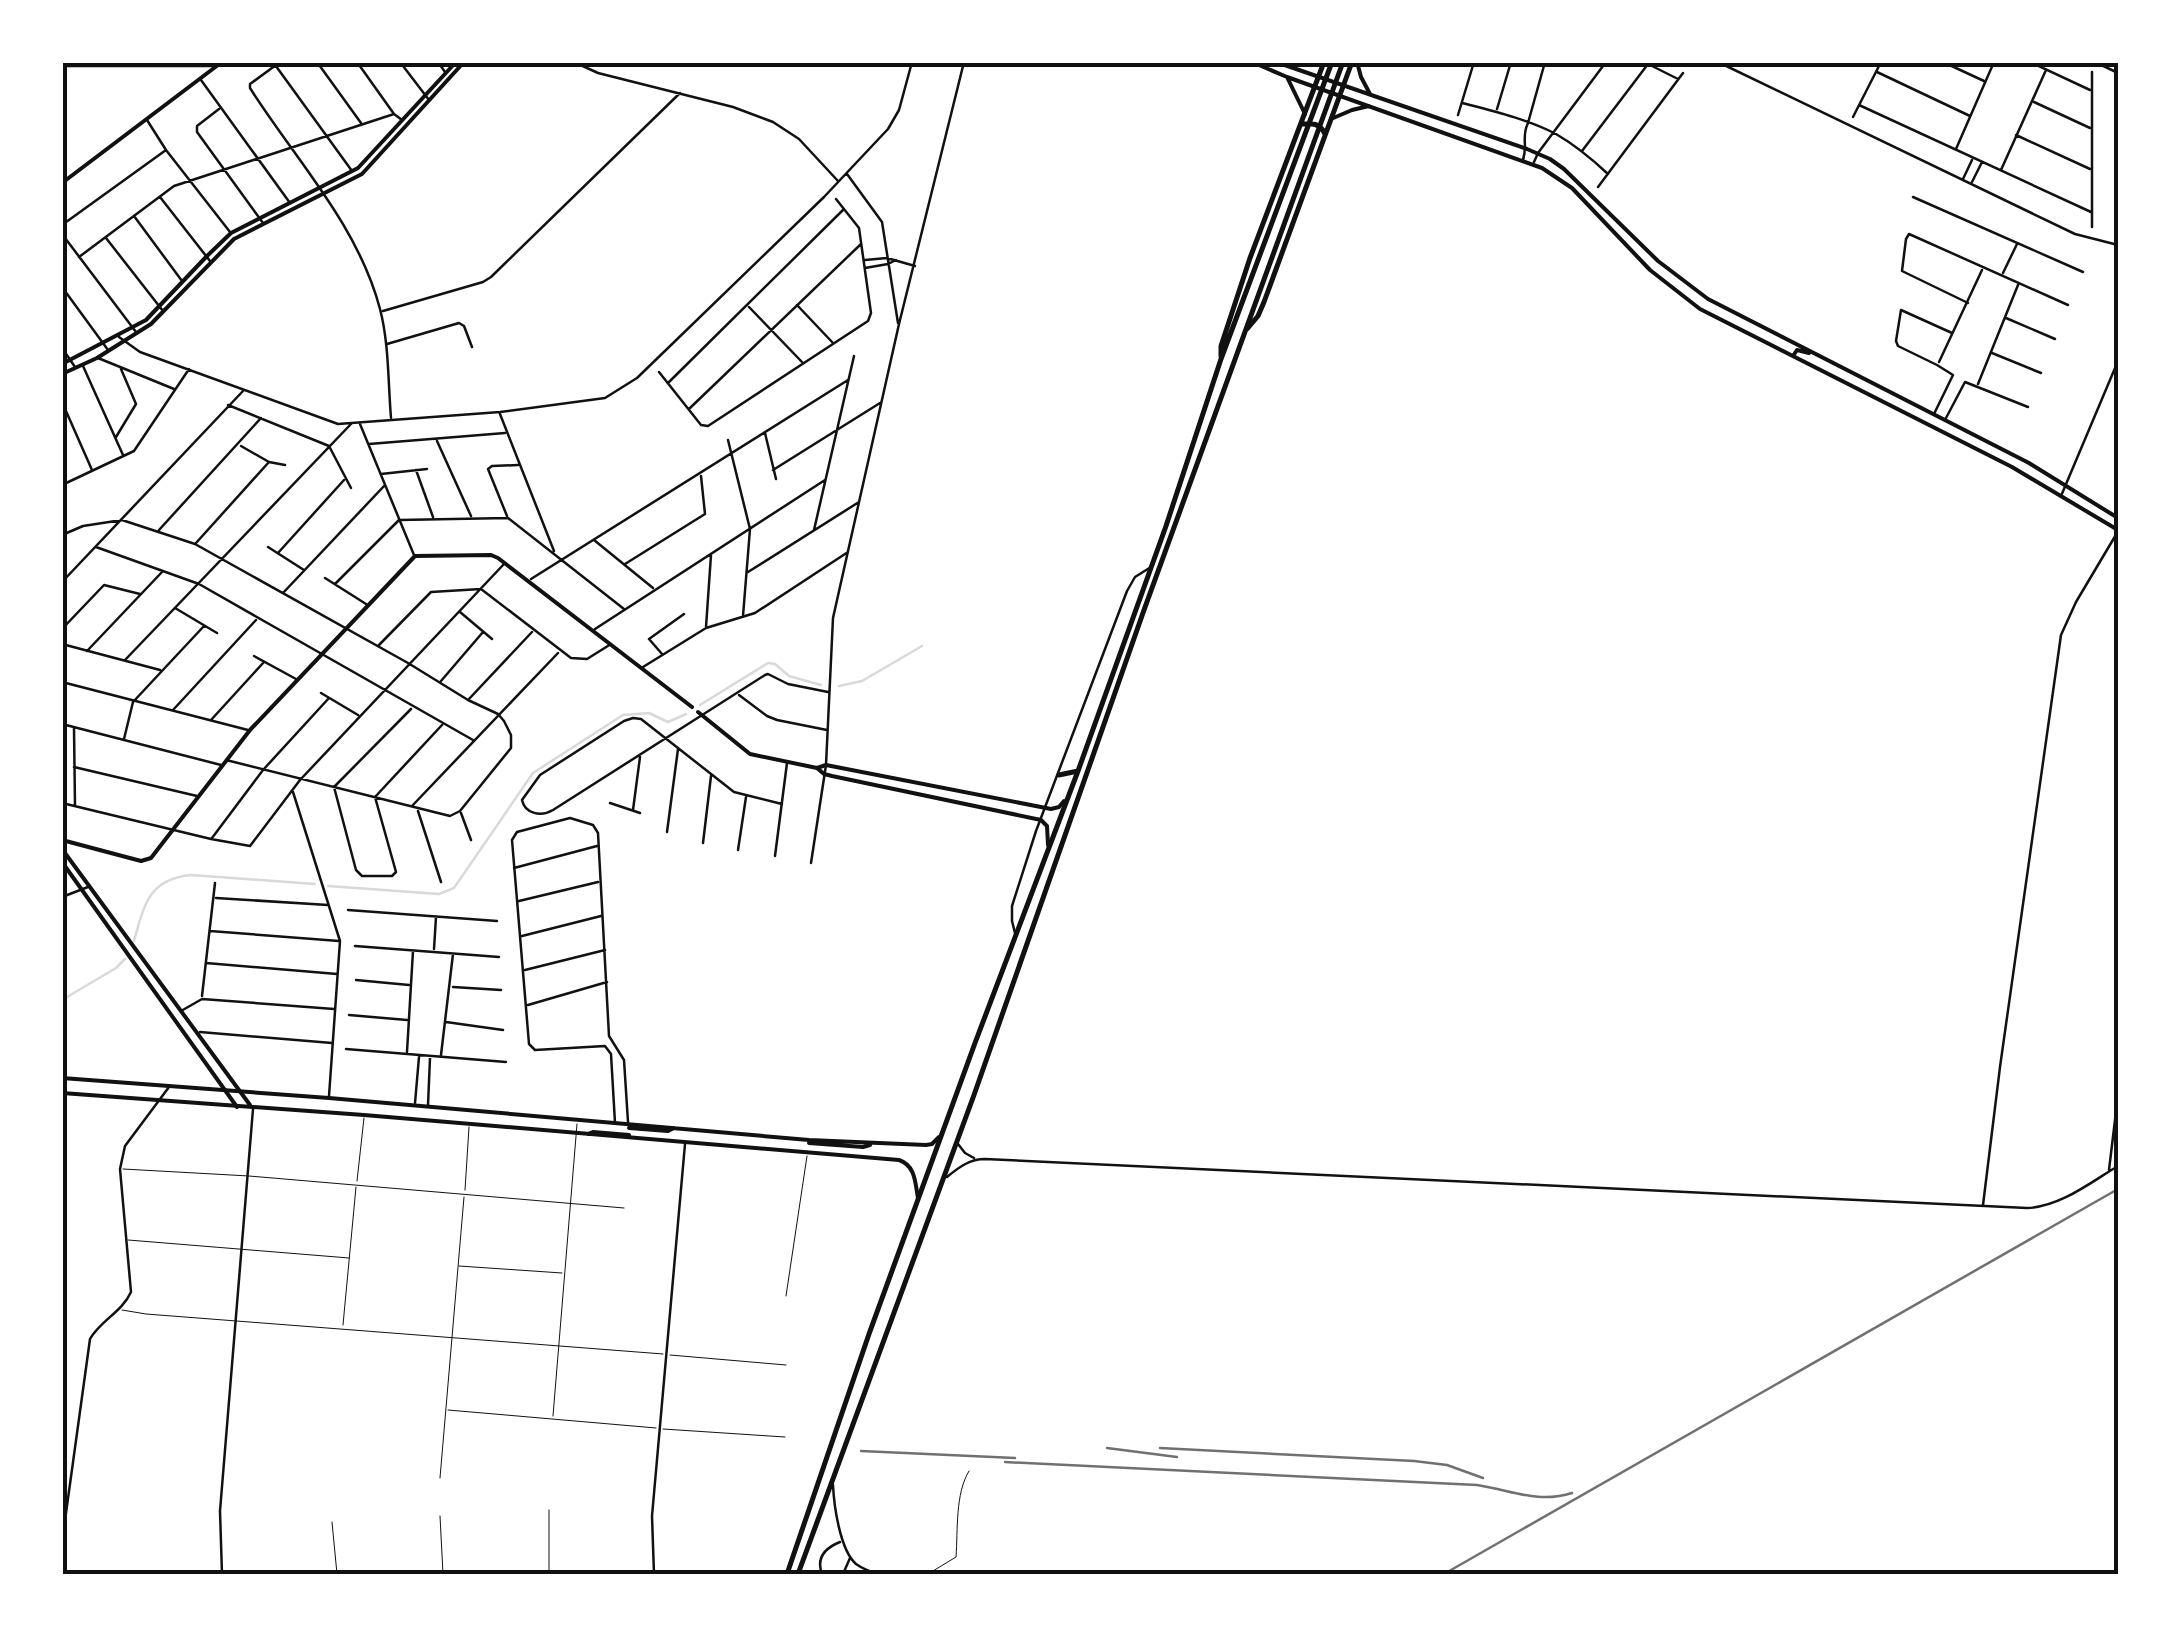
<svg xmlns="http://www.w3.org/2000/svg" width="2181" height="1637" font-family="'PT Sans',sans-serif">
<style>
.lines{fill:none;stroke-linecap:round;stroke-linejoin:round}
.stream{stroke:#d9d9d9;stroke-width:2.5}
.service{stroke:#111;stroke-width:1}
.minor{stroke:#111;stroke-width:2.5}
.tertiary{stroke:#111;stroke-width:4}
.secondary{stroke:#111;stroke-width:4}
.trunk{stroke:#111;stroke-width:5}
.rail{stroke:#707070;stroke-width:2.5}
.neatline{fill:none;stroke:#111;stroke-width:4}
</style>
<rect width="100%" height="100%" fill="#fff"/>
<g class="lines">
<!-- stream -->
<path class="stream" d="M839,686L862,681L922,646
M700,705L768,663L775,664L789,676L821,685
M328,886L439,894L454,888L533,773L623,715L649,713L668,722L686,714
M134,941C144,906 148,879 191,875L315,884
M62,1000L116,968L125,959"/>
<!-- service -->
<path class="service" d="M123,1169L249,1176L624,1208
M357,1181L364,1118
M465,1190L469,1127
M128,1240L349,1258
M459,1266L562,1273
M786,1296L807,1156
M122,1310L146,1314L663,1354
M343,1325L356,1187
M670,1355L786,1365
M448,1410L656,1428
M553,1416L577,1124
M663,1429L785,1437
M440,1478L464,1197
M440,1516L443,1574
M332,1522L337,1574
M549,1574V1510
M928,1574L956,1557C958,1530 955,1494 969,1471"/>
<!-- minor -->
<path class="minor" d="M273,62L352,171
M317,62L361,123
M357,62L394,114L402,120
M400,62L429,100
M438,62L445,72
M574,62L598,73L733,107L773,122L799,139L838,181
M1644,62L1678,79
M1718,62L2075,234L2118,245
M1943,62L1984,81
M2030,62L2090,90
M2095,62L2116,72
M276,65L250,84V88C295,159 358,225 380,309C389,343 388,382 391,418
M62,66H215
M1877,72L1970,116
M201,80L290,203
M2034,102L2090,128
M1462,103C1493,111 1527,119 1556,134C1575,145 1592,159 1608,174
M1859,105L2091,212
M219,109L197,126V132L263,223
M1497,109L1511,62
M1458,115L1474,62
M1853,117L1881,62
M147,120L166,150L230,232
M2016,135L2090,169
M1956,149L1994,62
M1582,151L1648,64
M1523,160C1528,145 1521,137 1528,123L1545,62
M1534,162L1538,153L1606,62
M2001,170L2046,70
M847,174L882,222L898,323
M1963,179L1972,160
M1972,182L1982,162
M1598,187L1683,73
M160,197L210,261
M1913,197L2083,272
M134,216L182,281
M62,225L166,150
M2092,227V72
M62,234L136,332
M106,238L163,311
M2116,243L2117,62
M79,257L174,186L394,114
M865,260L887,258L915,266
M865,268L888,264L896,260
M2003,273L2017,244
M62,287L108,350
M1968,303L1902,271L1906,239L1909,234L2068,305
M797,305L833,343
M749,307L802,362
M383,311L483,282L491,277L680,93
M2006,318L2055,339
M119,337L140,352L338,424L500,412L605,398L637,378L824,197L888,129L899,110L912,62
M387,344L459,323L464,326L472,347
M62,348L75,367
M1992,353L2041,373
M98,358L174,389
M1939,362L1982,270
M83,366L123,455
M659,372L701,425L708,426L868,321L871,313L859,228L836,199
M669,382L844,209
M1978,384L2018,285
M62,402L92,470
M228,405L329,446L351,488
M690,408L861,244
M500,414L554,551
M1934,414L1953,375L1937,365L1898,346L1896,341L1901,310L1952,333
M1946,418L1965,382L2028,407
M360,424L414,555
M765,433L776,479
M116,437L136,404L121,369
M728,440L750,529L743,616
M437,441L471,516
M369,444L505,433
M241,446L269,462L285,465
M416,470L433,517
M773,470L880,403
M381,474L427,469
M62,485L134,451L189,369
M2061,496L2118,361
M507,516L488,469L492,466L518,465
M159,530L261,418
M814,530L854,356
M62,535L83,526L122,520L195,544L408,663L468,700L498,714L504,721L511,735V748L460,811L450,816L226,760
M594,540L653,588
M196,543L269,462
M96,547L199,584L473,740
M268,547L304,570
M278,553L344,480
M625,564L705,514L701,476
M748,572L859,502
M325,578L366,604
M531,579L848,380
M62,582L243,391
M335,584L399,520L508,518L624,609
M283,593L385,485
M175,608L217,633
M460,612L492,639
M706,627L711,555
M62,629L104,585L140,594
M595,629L825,480
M62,644L160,670
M379,645L431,592L481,589L571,658L587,659L611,644
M87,651L162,572
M662,654L649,639L684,614
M254,656L296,679
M125,660L351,424
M643,667L706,628L755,613L848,552
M441,681L483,632
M62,682L248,730
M321,693L358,715
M739,695L767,716L777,720L827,730
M469,699L532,632
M411,709L334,787L356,870L362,876H392L396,872L375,797L442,725
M173,710L256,620
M211,720L264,662
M62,724L221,765
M74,728L75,805
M124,739L133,702L204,626
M74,767L197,796
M293,792L340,941L329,1096
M62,803L211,839L250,846L300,780L504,564
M610,803L640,813
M782,804L734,792L641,719L633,718L624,721L540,775L522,800C525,814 541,817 553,810C624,765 695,720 765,675L768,674L788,684L828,692
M412,806L558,653
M633,810L640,757
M418,811L441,882
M461,813L471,840
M667,832L678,749
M212,838L263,770L329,698
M703,843L711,776
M738,850L746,797
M775,856L787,763
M811,863L826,765L833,618L899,324L964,62
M514,868L597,846
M62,897L88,887
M216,898L328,905
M519,901L598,882
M348,910L497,921
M210,931L339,941
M1015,933L1012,921V906L1036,831L1127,591L1135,577L1151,567
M522,936L601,916
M355,946L499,957
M434,949L436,917
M206,963L337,974
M525,970L605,950
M356,980L409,985
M453,987L501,990
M202,996L215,883
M528,1005L607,982
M181,1011L202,999L334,1009
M349,1015L407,1020
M446,1022L503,1030
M200,1032L332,1043
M346,1049L506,1062
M407,1052L413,951
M441,1055L453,954
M415,1103L419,1057
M428,1105L430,1058
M615,1123L611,1054L605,1046L535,1050L529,1044L512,840L517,832L570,818L593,825L598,833L609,1036L624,1060L628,1122
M958,1144L965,1153L974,1158
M2109,1170L2118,1095
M947,1177C959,1167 970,1159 985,1159L2027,1208C2060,1207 2091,1182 2118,1166
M1983,1205L2000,1067L2061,635L2076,602L2117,533
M62,1257V1266
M833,1485C834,1506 840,1550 856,1564C863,1569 871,1572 879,1574
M62,1542L90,1339C100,1321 122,1312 131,1292L120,1169L125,1146L169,1087
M222,1574L220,1511L253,1109
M654,1574L652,1516L685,1144
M822,1574C816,1558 825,1548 840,1542
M843,1574L850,1558"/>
<!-- tertiary -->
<path class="tertiary" d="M62,183L222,62
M698,712L750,754L817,768L826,765L1051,809L1059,807L1064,801
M817,768L824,774L832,776L1041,820L1047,826L1048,845
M62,840L141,861L151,858L250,730L415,556L491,555L498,558L692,707
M62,849L250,1105
M62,862L237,1107"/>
<!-- secondary -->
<path class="secondary" d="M1252,62L1287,77L1542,168L1572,188L1650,270L1700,309L2012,467L2118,530
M1276,62L1527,149L1550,159L1564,169L1658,261L1708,299L2029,463L2118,518
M1357,62L1361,77L1370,94
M1287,77L1305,114
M1331,119L1352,110L1369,106
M1793,356L1797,350L1809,353
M62,364L146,320L206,257L231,233L358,168L456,62
M62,374L97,358L151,324L234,239L362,174L464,62
M62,1078L329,1098L809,1140L926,1145L932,1144L939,1137
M62,1093L364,1115L899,1160C916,1166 915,1183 918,1198
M629,1128L668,1131L674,1128
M588,1134L593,1132L629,1135
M809,1143L863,1147L870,1145"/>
<!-- trunk -->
<path class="trunk" d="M1301,124C1312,123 1320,123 1325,134
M1247,329L1258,316L1264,302L1352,62
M1221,356V346L1250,258L1324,62
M1059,775L1078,771
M787,1574L869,1334L975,1043L1078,771L1166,526L1221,359L1332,62
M798,1574L974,1095L1144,610L1343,62"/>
<!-- rail -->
<path class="rail" d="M1107,1448L1177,1457
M1160,1448L1414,1461L1447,1465L1483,1478
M861,1451L1015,1458
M1005,1462L1477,1485C1511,1490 1538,1504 1572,1493
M1444,1574L2118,1189"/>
</g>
<!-- border -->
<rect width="2181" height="1637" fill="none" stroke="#ffffff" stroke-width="130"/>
<rect x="65" y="65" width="2051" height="1507" class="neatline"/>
</svg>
